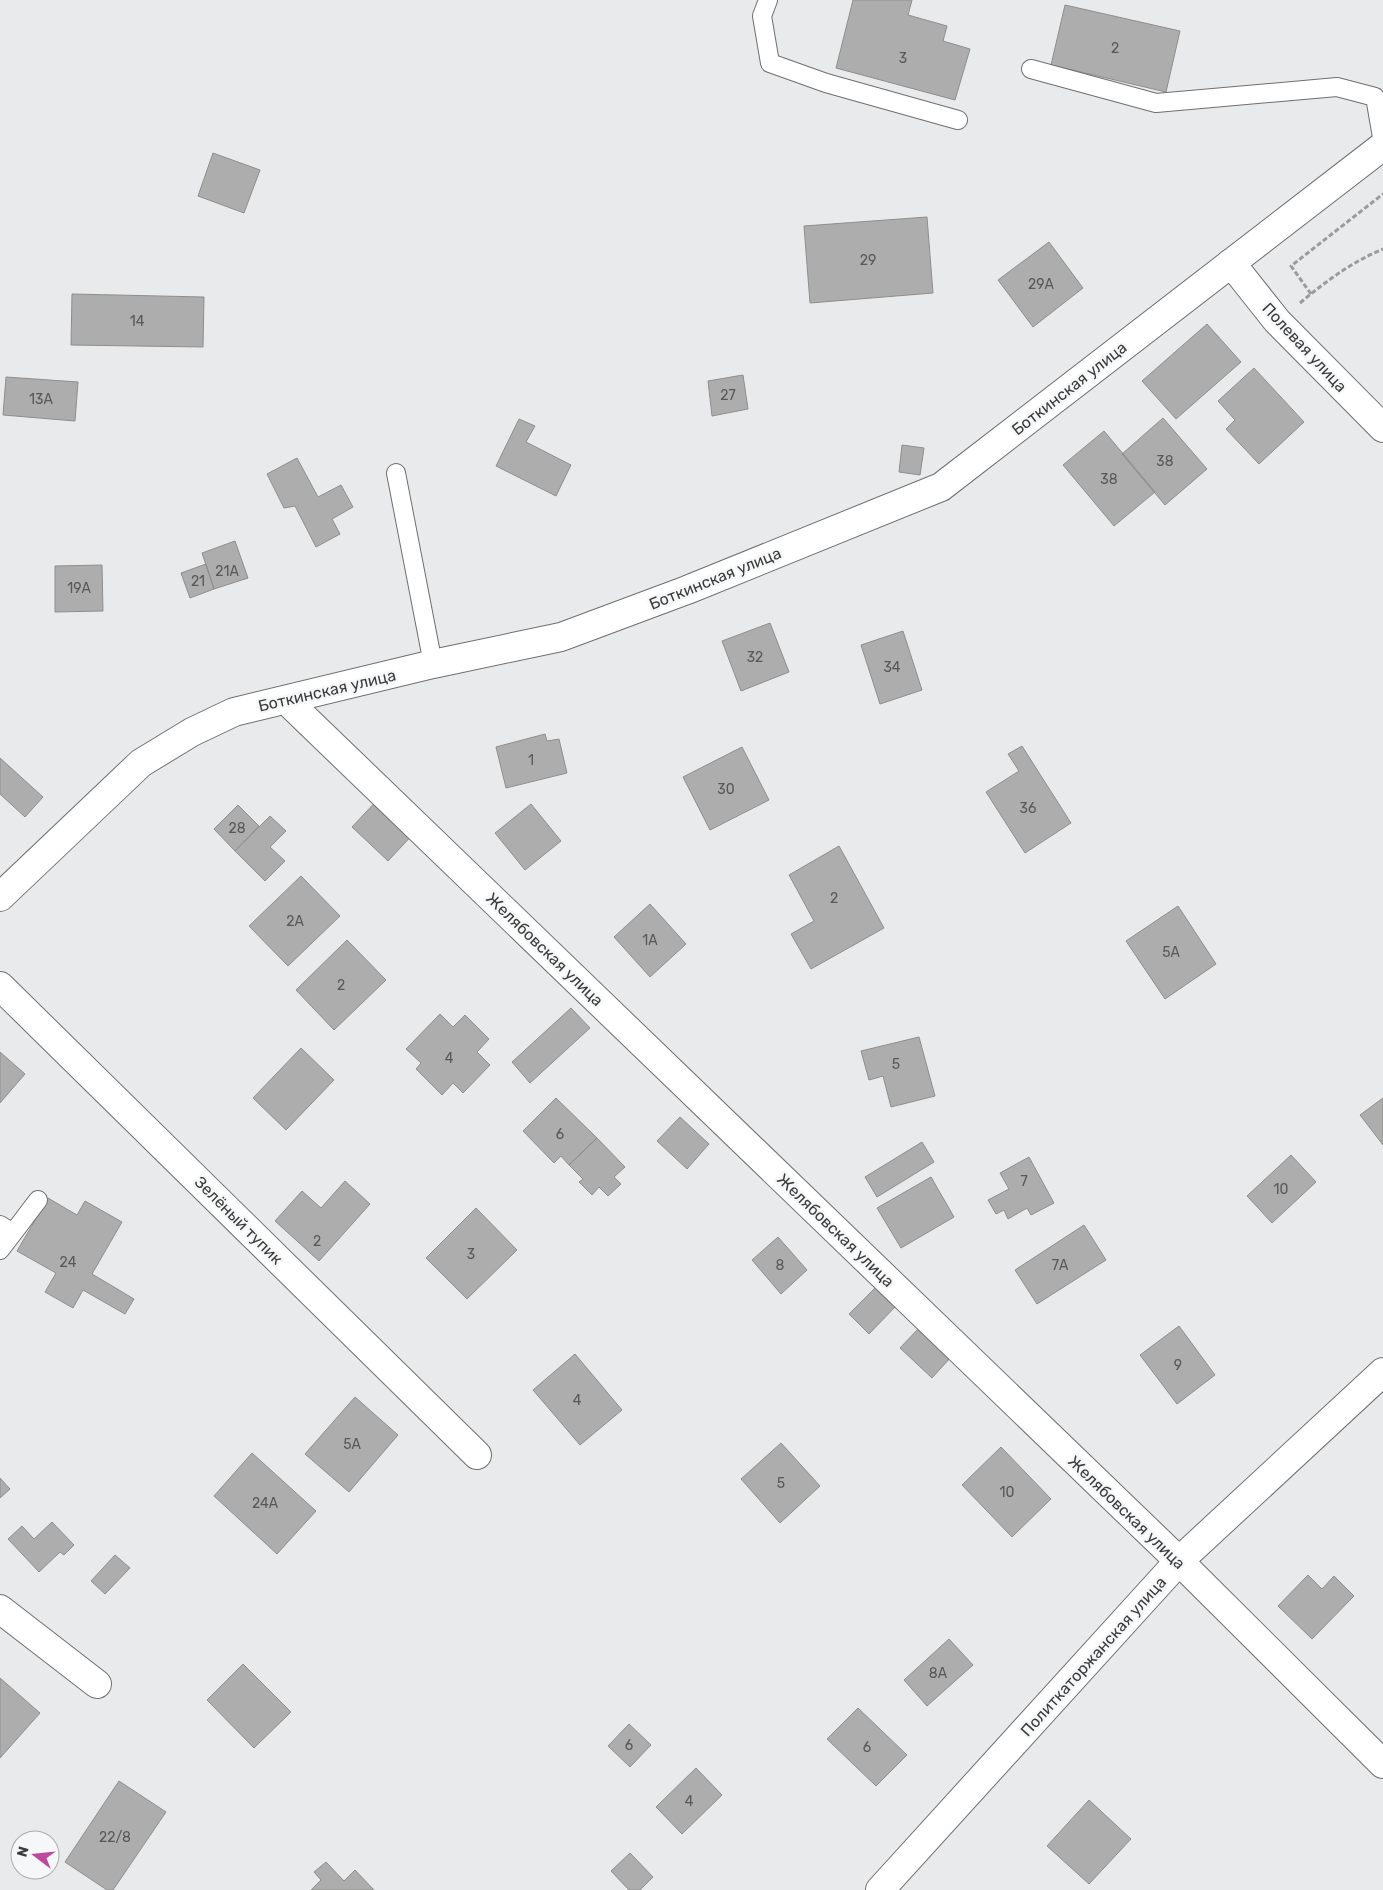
<svg xmlns="http://www.w3.org/2000/svg" width="1383" height="1890" font-family="Rubik,sans-serif">
<style>
.building{fill:#aeadad;stroke:#8f8e8d}
.lines{fill:none;stroke-linecap:round;stroke-linejoin:round}
.lane-casing{stroke:#6f6f70;stroke-width:20}
.street-casing{stroke:#6f6f70;stroke-width:30}
.secondary-casing{stroke:#6f6f70;stroke-width:30}
.path{stroke:#9a9b9b;stroke-width:3;stroke-dasharray:5 2.5;stroke-linecap:butt}
.lane{stroke:#fff;stroke-width:18}
.street{stroke:#fff;stroke-width:28}
.secondary{stroke:#fff;stroke-width:28}
.labels{text-anchor:middle;stroke-width:5;stroke-linejoin:round;paint-order:stroke}
.number-label{font-size:14px;fill:#585858}
.street-label{font-size:16px;fill:#3b3b3b;stroke:#f6f7f8}
</style>
<rect width="100%" height="100%" fill="#e9eaeb"/>
<!-- building -->
<path class="building" d="M853,0H912L908,15L947,26L943,41L970,49L955,100L836,68Z
M1065,5L1180,31L1166,92L1051,65Z
M213,153L260,170L244,213L198,196Z
M927,217L933,293L810,303L804,226Z
M1049,242L1083,288L1033,327L998,280Z
M72,294L204,297L203,347L71,345Z
M1207,324L1241,362L1176,419L1142,381Z
M1254,368L1304,422L1259,464L1226,429L1235,420L1218,401Z
M743,375L748,409L712,416L708,381Z
M6,377L78,382L75,421L3,415Z
M1163,418L1207,469L1165,505L1122,454Z
M519,419L535,426L526,442L571,465L556,496L496,466Z
M1104,431L1155,492L1114,526L1063,465Z
M902,445L924,448L920,475L899,472Z
M297,458L318,497L341,485L353,507L332,519L340,534L316,547L295,506L284,508L267,474Z
M235,541L248,578L214,589L202,553Z
M206,564L214,589L190,598L181,573Z
M102,565L103,611L55,612V566Z
M770,623L789,672L741,691L722,641Z
M903,631L922,690L880,704L861,645Z
M545,734L547,741L559,739L567,773L506,788L496,747Z
M1022,746L1071,823L1025,853L986,792L1019,771L1008,754Z
M742,747L769,800L710,830L683,777Z
M0,758L43,797L25,817L0,794Z
M380,797L416,831L388,861L352,827Z
M531,804L561,841L525,870L495,833Z
M238,805L259,826L235,851L214,829Z
M270,816L286,831L270,847L285,861L265,881L235,851Z
M839,846L884,928L811,969L791,934L814,921L789,875Z
M301,876L340,916L288,966L249,926Z
M650,904L686,944L650,977L614,937Z
M1178,906L1216,964L1165,999L1126,941Z
M347,940L386,980L334,1030L296,990Z
M571,1008L590,1028L530,1083L512,1062Z
M440,1014L453,1027L465,1015L489,1039L477,1052L490,1065L463,1093L453,1083L442,1095L416,1069L421,1063L406,1049Z
M919,1037L935,1096L891,1107L883,1076L869,1080L861,1051Z
M301,1048L334,1080L286,1130L253,1098Z
M0,1052L25,1074L0,1103Z
M556,1098L597,1138L569,1165L561,1156L554,1163L523,1131Z
M1383,1098V1145L1360,1115Z
M680,1117L709,1144L687,1169L657,1141Z
M597,1138L625,1167L614,1177L621,1184L608,1196L599,1187L592,1195L579,1182L583,1179L569,1165Z
M922,1142L934,1162L877,1197L865,1177Z
M1291,1155L1316,1182L1272,1223L1247,1196Z
M1029,1157L1054,1203L1031,1215L1027,1208L1008,1219L1004,1210L996,1214L988,1200L1009,1189L1000,1173Z
M931,1177L954,1217L901,1248L877,1208Z
M345,1181L370,1204L319,1261L275,1221L302,1191L321,1208Z
M48,1198L77,1215L85,1201L122,1222L92,1274L134,1299L125,1314L83,1290L73,1308L45,1292L56,1273L17,1251Z
M476,1208L517,1250L467,1299L426,1258Z
M1084,1225L1106,1260L1037,1304L1015,1270Z
M778,1237L807,1270L781,1294L752,1260Z
M876,1287L896,1306L869,1334L849,1314Z
M1179,1326L1215,1375L1177,1404L1140,1355Z
M919,1328L951,1357L932,1378L900,1348Z
M575,1354L622,1410L580,1445L533,1390Z
M355,1397L398,1435L349,1492L305,1454Z
M781,1443L820,1486L780,1523L741,1479Z
M1001,1447L1051,1499L1012,1537L962,1485Z
M252,1453L316,1511L277,1554L214,1496Z
M0,1478L10,1489L0,1498Z
M52,1522L74,1545L64,1555L60,1552L39,1572L8,1539L22,1526L34,1539Z
M115,1555L130,1568L105,1594L91,1581Z
M1308,1575L1322,1589L1334,1576L1354,1596L1312,1639L1278,1606Z
M949,1639L973,1665L927,1706L904,1680Z
M243,1664L291,1712L254,1748L207,1700Z
M0,1678L40,1713L0,1758Z
M858,1708L907,1755L876,1786L827,1739Z
M629,1724L651,1745L630,1767L608,1746Z
M696,1768L722,1795L682,1834L656,1807Z
M119,1781L166,1812L113,1890H107L65,1862Z
M1089,1800L1131,1839L1089,1884L1047,1846Z
M630,1853L653,1877L640,1890H629L611,1871Z
M326,1862L344,1881L355,1870L374,1890H311L321,1880L314,1872Z"/>
<g class="lines">
<!-- lane casing -->
<g class="lane-casing">
<path id="lane" d="M768,0L762,16L770,63L826,83L958,120
M1031,69L1156,103L1337,87L1375,97L1383,143
M396,473L433,664
M0,1225L13,1233L0,1250
M13,1233L38,1200"/>
</g>
<!-- street casing -->
<g class="street-casing">
<path id="street" d="M1231,263L1277,321L1383,428
M286,700L1179,1561L1383,1764
M0,986L477,1455
M0,1609L97,1684
M880,1890L1179,1561L1383,1372"/>
</g>
<!-- secondary casing -->
<g class="secondary-casing">
<path id="secondary" d="M0,897L141,763L192,732L234,712L433,664L561,637L687,590L941,487L1383,146"/>
</g>
<!-- path -->
<path class="path" d="M1311,294L1291,266L1383,194
M1300,303C1326,281 1352,262 1383,249"/>
<!-- lane -->
<use href="#lane" class="lane"/>
<!-- street -->
<use href="#street" class="street"/>
<!-- secondary -->
<use href="#secondary" class="secondary"/>
</g>
<g class="labels">
<!-- number labels -->
<g class="number-label">
<text x="1115" y="53">2</text>
<text x="903" y="63">3</text>
<text x="868" y="265">29</text>
<text x="1041" y="289">29А</text>
<text x="137" y="326">14</text>
<text x="728" y="400">27</text>
<text x="41" y="404">13А</text>
<text x="1165" y="466">38</text>
<text x="1109" y="484">38</text>
<text x="227" y="576">21А</text>
<text x="198" y="586">21</text>
<text x="79" y="593">19А</text>
<text x="755" y="662">32</text>
<text x="892" y="672">34</text>
<text x="531" y="765">1</text>
<text x="726" y="794">30</text>
<text x="1028" y="813">36</text>
<text x="237" y="833">28</text>
<text x="834" y="903">2</text>
<text x="295" y="926">2А</text>
<text x="650" y="945">1А</text>
<text x="1171" y="957">5А</text>
<text x="341" y="990">2</text>
<text x="449" y="1063">4</text>
<text x="896" y="1069">5</text>
<text x="560" y="1139">6</text>
<text x="1024" y="1186">7</text>
<text x="1281" y="1194">10</text>
<text x="317" y="1246">2</text>
<text x="471" y="1259">3</text>
<text x="68" y="1267">24</text>
<text x="780" y="1270">8</text>
<text x="1060" y="1270">7А</text>
<text x="1178" y="1370">9</text>
<text x="577" y="1405">4</text>
<text x="352" y="1449">5А</text>
<text x="781" y="1488">5</text>
<text x="1007" y="1497">10</text>
<text x="265" y="1508">24А</text>
<text x="938" y="1678">8А</text>
<text x="629" y="1750">6</text>
<text x="867" y="1752">6</text>
<text x="689" y="1806">4</text>
<text x="115" y="1842">22/8</text>
</g>
<!-- street labels -->
<g class="street-label">
<text transform="translate(1305 347) rotate(47)" y="6">Полевая улица</text>
<text transform="translate(1069 388) rotate(-38)" y="6">Боткинская улица</text>
<text transform="translate(715 578) rotate(-22)" y="6">Боткинская улица</text>
<text transform="translate(327 690) rotate(-13)" y="6">Боткинская улица</text>
<text transform="translate(545 949) rotate(44)" y="6">Желябовская улица</text>
<text transform="translate(239 1220) rotate(45)" y="6">Зелёный тупик</text>
<text transform="translate(836 1230) rotate(44)" y="6">Желябовская улица</text>
<text transform="translate(1127 1512) rotate(44)" y="6">Желябовская улица</text>
<text transform="translate(1093 1656) rotate(-48)" y="6">Политкаторжанская улица</text>
</g>
</g>
<!-- north arrow -->
<g transform="translate(35 1855) rotate(286)"><circle r="24" fill="#f6f7f8" stroke="#abacac"/>
<path d="M0-4L9 19L0 12L-9 19Z" fill="#be489f"/>
<text y="-8" font-size="14" font-weight="bold" text-anchor="middle" fill="#3b3b3b">N</text>
</g>
</svg>
